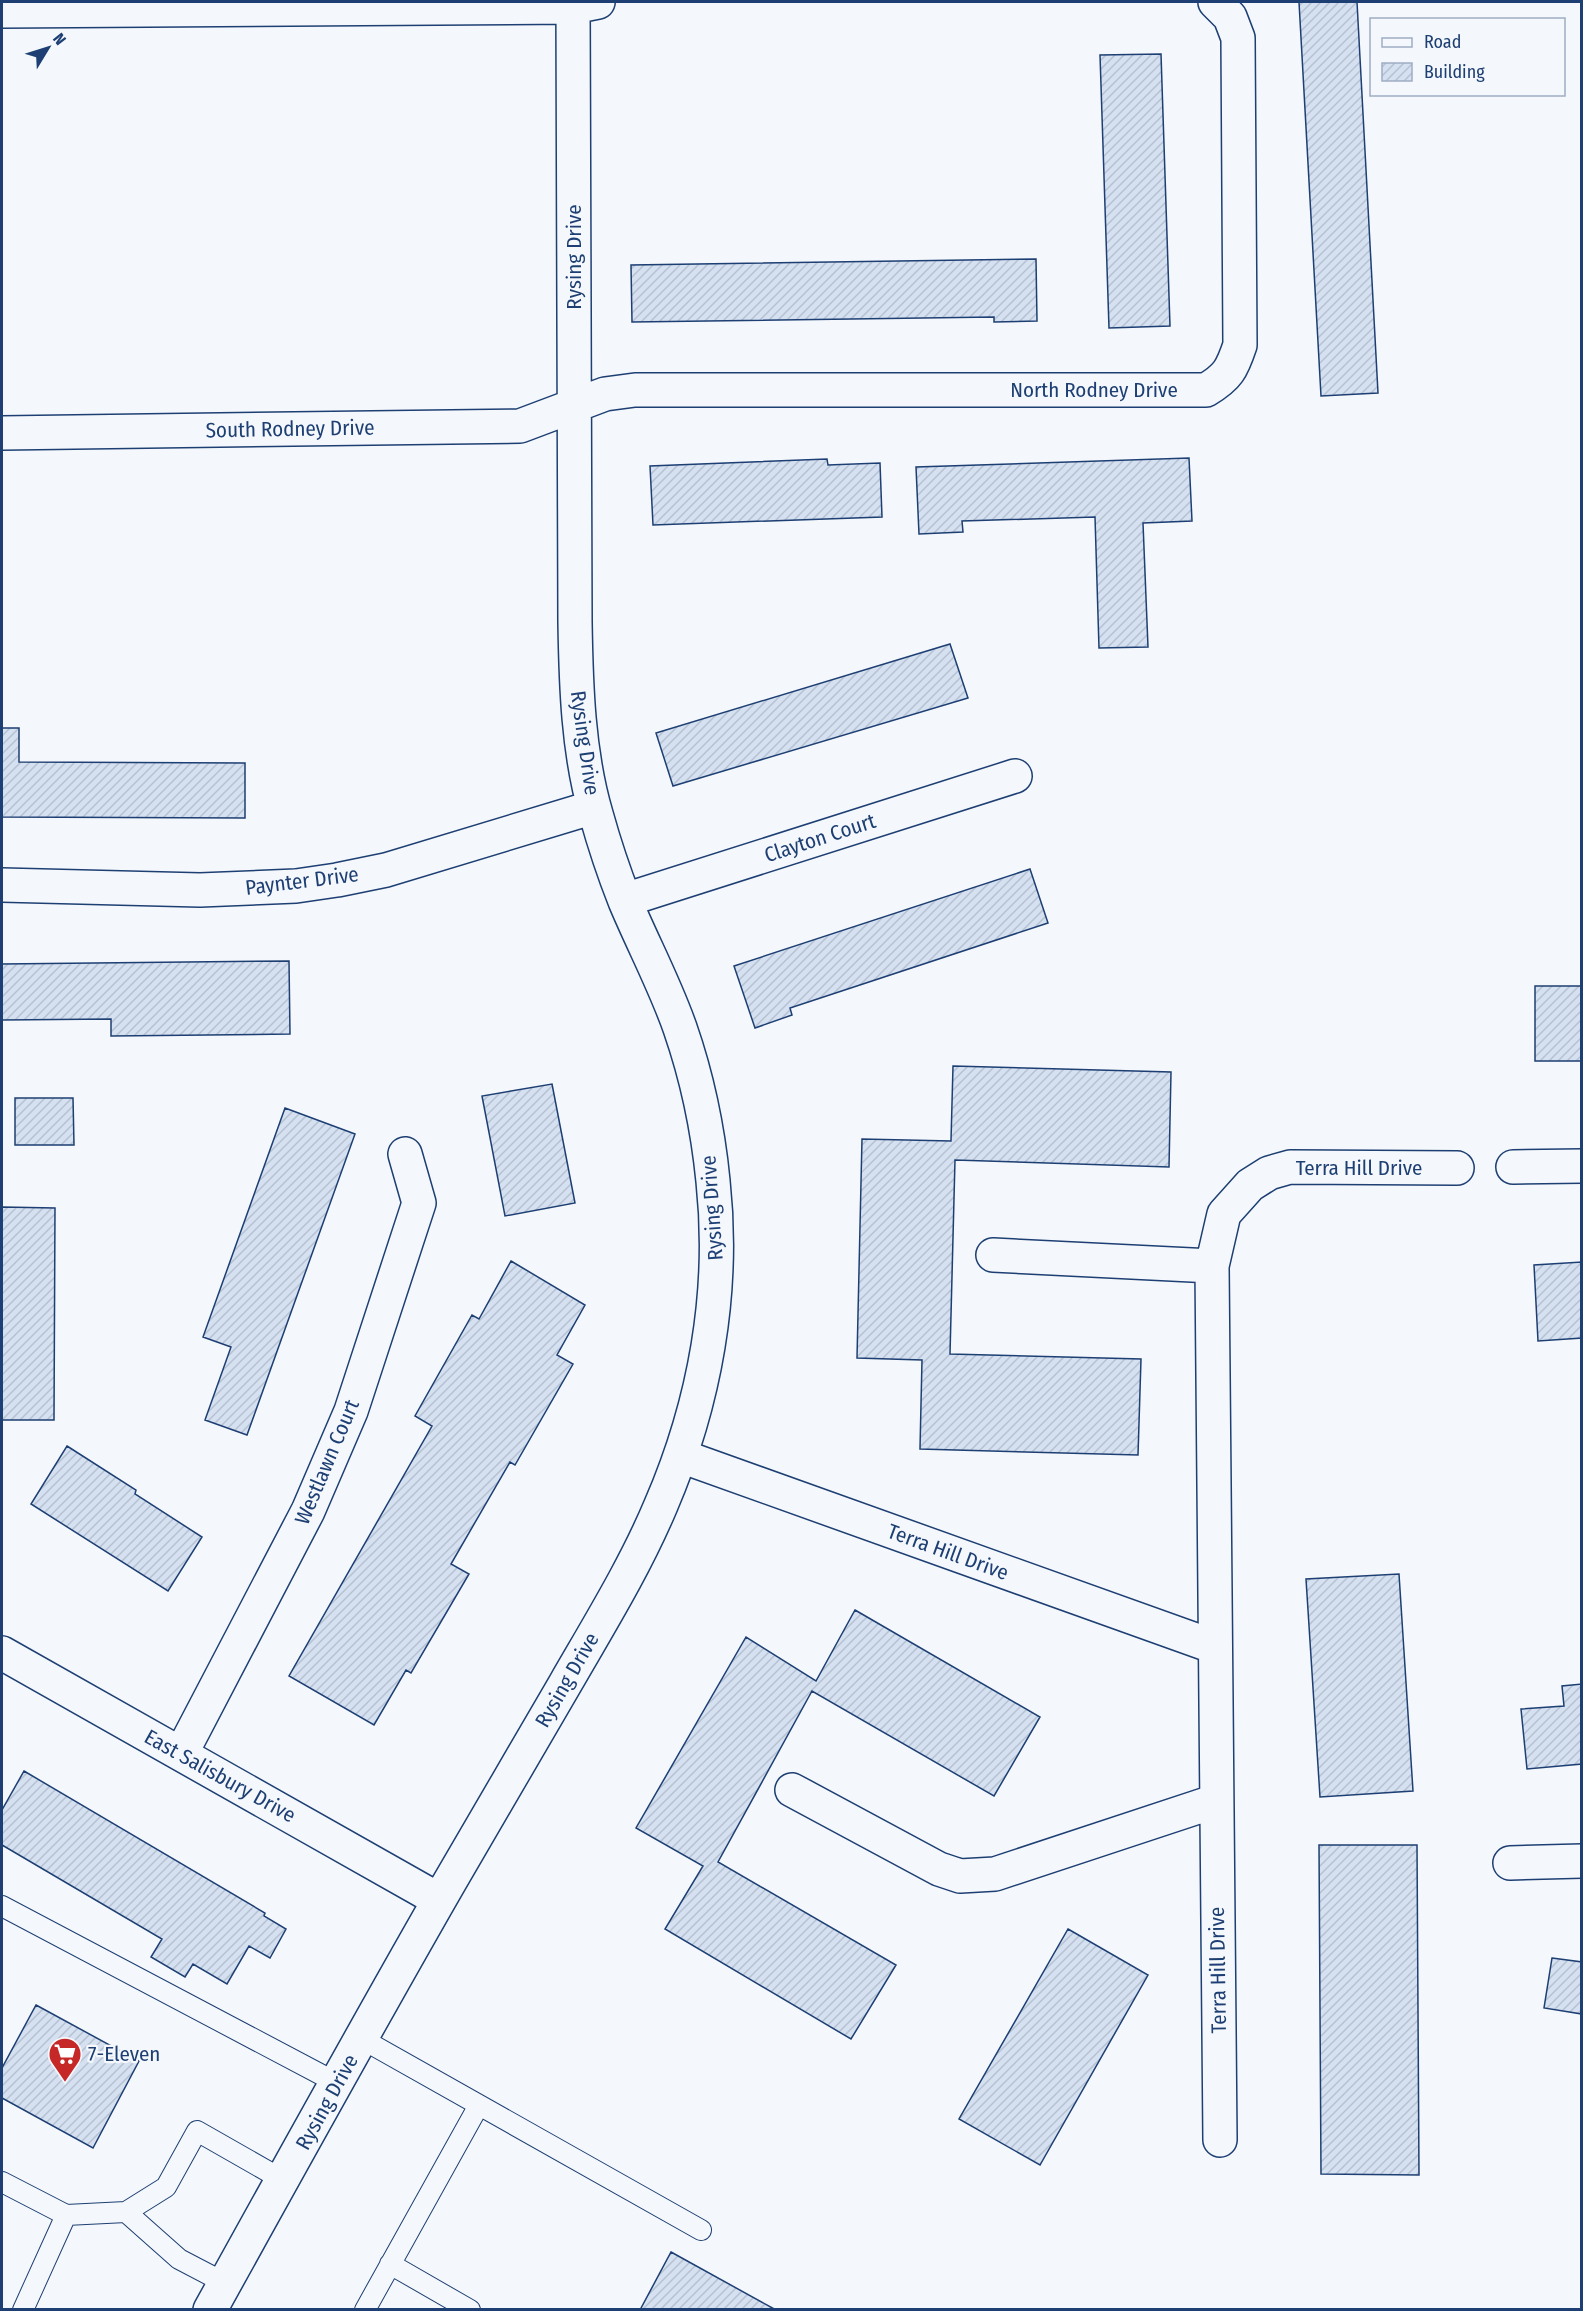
<svg xmlns="http://www.w3.org/2000/svg" width="1583" height="2311" font-family="'Fira Sans Condensed',sans-serif">
<style>
.building{fill:url(#building-hatch);stroke:#1d3f73;stroke-width:1.5}
.lines{fill:none;stroke-linecap:round;stroke-linejoin:round}
.service-casing{stroke:#1d3f73;stroke-width:22}
.minor-casing{stroke:#1d3f73;stroke-width:36}
.service{stroke:#f4f7fb;stroke-width:20}
.minor{stroke:#f4f7fb;stroke-width:33}
.labels{text-anchor:middle;stroke-width:4.5;stroke-linejoin:round;paint-order:stroke}
.street-label{font-size:21px;fill:#1d3f73;stroke:#f4f7fb}
.poi-label{font-size:21px;fill:#1d3f73;stroke:#f4f7fb;text-anchor:start}
</style>
<defs>
<pattern id="building-hatch" width="6" height="6" patternUnits="userSpaceOnUse" patternTransform="scale(1.5)"><rect width="6" height="6" fill="#d5e0f0"/><path d="M-1 1l2-2M0 6l6-6M5 7l2-2" fill="none" stroke="#b6c1d1"/></pattern>
</defs>
<rect width="100%" height="100%" fill="#f4f7fb"/>
<!-- building -->
<path class="building" d="M1299,2H1357L1378,393L1321,396Z
M1161,54L1170,326L1109,328L1100,55Z
M1036,259L1037,321L994,322V317L632,322L631,265Z
M1189,458L1192,521L1143,523L1148,647L1099,648L1095,517L962,521L963,532L919,534L916,467Z
M827,459L828,465L880,463L882,517L653,525L650,466Z
M950,644L968,698L673,786L656,733Z
M2,728H19V762L245,763V818L2,817Z
M1030,869L1048,923L790,1008L792,1015L755,1028L734,966Z
M289,961L290,1034L111,1036V1019L2,1020V964Z
M1535,986H1582L1581,1061H1535Z
M953,1066L1171,1072L1169,1167L955,1160L950,1354L1141,1359L1138,1455L920,1449L922,1360L857,1358L862,1139L951,1141Z
M552,1084L575,1203L505,1216L482,1096Z
M15,1098H73L74,1145H15Z
M285,1108L355,1134L247,1435L205,1420L231,1347L203,1337Z
M2,1207L55,1208L54,1420H2Z
M511,1261L585,1305L557,1355L573,1364L515,1465L510,1462L451,1564L469,1574L411,1673L406,1670L374,1725L289,1676L432,1426L415,1416L472,1315L479,1319Z
M1582,1262V1338L1538,1341L1534,1265Z
M67,1446L136,1490L135,1494L202,1537L168,1591L31,1504Z
M1399,1574L1413,1791L1320,1797L1306,1579Z
M855,1610L1040,1717L994,1796L812,1691L718,1862L896,1965L851,2039L665,1929L703,1866L636,1828L746,1637L816,1681Z
M1582,1684V1764L1527,1769L1521,1709L1564,1706L1562,1686Z
M24,1771L265,1913L264,1916L286,1929L270,1958L249,1946L227,1984L193,1964L185,1977L151,1957L162,1939L2,1845V1810Z
M1319,1845H1417L1419,2175L1321,2174Z
M1068,1929L1148,1975L1040,2165L959,2119Z
M1552,1958L1582,1962V2014L1544,2008Z
M36,2005L139,2061L93,2148L2,2098V2068Z
M671,2252L776,2310H640Z"/>
<g class="lines">
<!-- service casing -->
<g class="service-casing">
<path id="service" d="M2,1906L337,2083
M362,2039L701,2230
M2,2182L66,2215L23,2310
M126,2212L179,2259L225,2283
M66,2215L126,2212L166,2187L197,2131L283,2180
M390,2264L470,2310
M365,2310L479,2105"/>
</g>
<!-- minor casing -->
<g class="minor-casing">
<path id="minor" d="M2,11L573,7L598,2
M2,433L520,426L605,394L635,390H1206C1228,377 1232,369 1240,345L1238,38L1230,17L1215,2
M2,885L200,890L296,886L337,880L386,870L594,807
M625,900L1015,776
M1513,1167L1582,1166
M993,1255L1212,1266
M681,1456L1215,1647
M2,1653L439,1900
M181,1754L308,1511L351,1411L419,1203L405,1154
M792,1790L939,1869L960,1876L995,1874L1216,1801
M1510,1863L1582,1861
M1220,2140L1212,1266L1224,1214L1250,1185L1269,1173L1290,1167L1457,1168
M210,2310C289,2167 368,2024 449,1883C488,1817 526,1750 565,1684C599,1625 635,1567 661,1505C705,1403 725,1292 713,1181C708,1130 697,1077 680,1028C665,985 643,944 625,901C614,873 604,843 596,814C578,753 576,685 575,622L573,2"/>
</g>
<!-- service -->
<use href="#service" class="service"/>
<!-- minor -->
<use href="#minor" class="minor"/>
</g>
<!-- icons -->
<defs>
<g id="supermarket-pin" transform="scale(1.725)"><path d="M0 17L-7.5 6A9.5 9.5 0 1 1 7.5 6Z" fill="#c62828" stroke="#f4f7fb"/><path d="M-6-5.5h2.5l.6 2H6L4.5 2H-2.5L-4.4-4H-6ZM-1.5 3.2a1.3 1.3 0 1 0 .1 0ZM3 3.2a1.3 1.3 0 1 0 .1 0Z" fill="#fff"/></g>
</defs>
<g fill-rule="evenodd">
<use href="#supermarket-pin" x="65" y="2054"/>
</g>
<g class="labels">
<!-- street labels -->
<g class="street-label">
<text transform="translate(574 257) rotate(-90)" y="7">Rysing Drive</text>
<text x="1094" y="397">North Rodney Drive</text>
<text transform="translate(290 429) rotate(-1)" y="7">South Rodney Drive</text>
<text transform="translate(585 743) rotate(82)" y="7">Rysing Drive</text>
<text transform="translate(820 838) rotate(-18)" y="7">Clayton Court</text>
<text transform="translate(302 881) rotate(-7)" y="7">Paynter Drive</text>
<text x="1359" y="1175">Terra Hill Drive</text>
<text transform="translate(712 1208) rotate(-94)" y="7">Rysing Drive</text>
<text transform="translate(327 1462) rotate(-67)" y="7">Westlawn Court</text>
<text transform="translate(948 1552) rotate(20)" y="7">Terra Hill Drive</text>
<text transform="translate(567 1680) rotate(-60)" y="7">Rysing Drive</text>
<text transform="translate(220 1776) rotate(29)" y="7">East Salisbury Drive</text>
<text transform="translate(1218 1970) rotate(-91)" y="7">Terra Hill Drive</text>
<text transform="translate(327 2102) rotate(-61)" y="7">Rysing Drive</text>
</g>
<!-- poi labels -->
<g class="poi-label">
<text x="88" y="2061">7-Eleven</text>
</g>
</g>
<!-- border -->
<rect width="1583" height="2311" fill="none" stroke="#1d3f73" stroke-width="6"/>
<!-- legend -->
<rect x="1370" y="18" width="195" height="78" fill="#f4f7fb" stroke="#9eadc5" stroke-width="1.5"/>
<rect x="1382" y="38" width="30" height="9" fill="#f4f7fb" stroke="#9eadc5" stroke-width="1.5"/>
<text x="1424" y="48" font-size="18" fill="#1d3f73">Road</text>
<rect x="1382" y="63" width="30" height="18" fill="url(#building-hatch)" stroke="#9eadc5" stroke-width="1.5"/>
<text x="1424" y="78" font-size="18" fill="#1d3f73">Building</text>
<!-- north arrow -->
<g transform="translate(48 48) rotate(52)" stroke="#f4f7fb" stroke-width="4.5" paint-order="stroke">
<path d="M0-4.5L10 22L0 15L-10 22Z" fill="#1d3f73"/>
<text y="-9" font-size="16" font-weight="bold" text-anchor="middle" fill="#1d3f73">N</text>
</g>
</svg>
